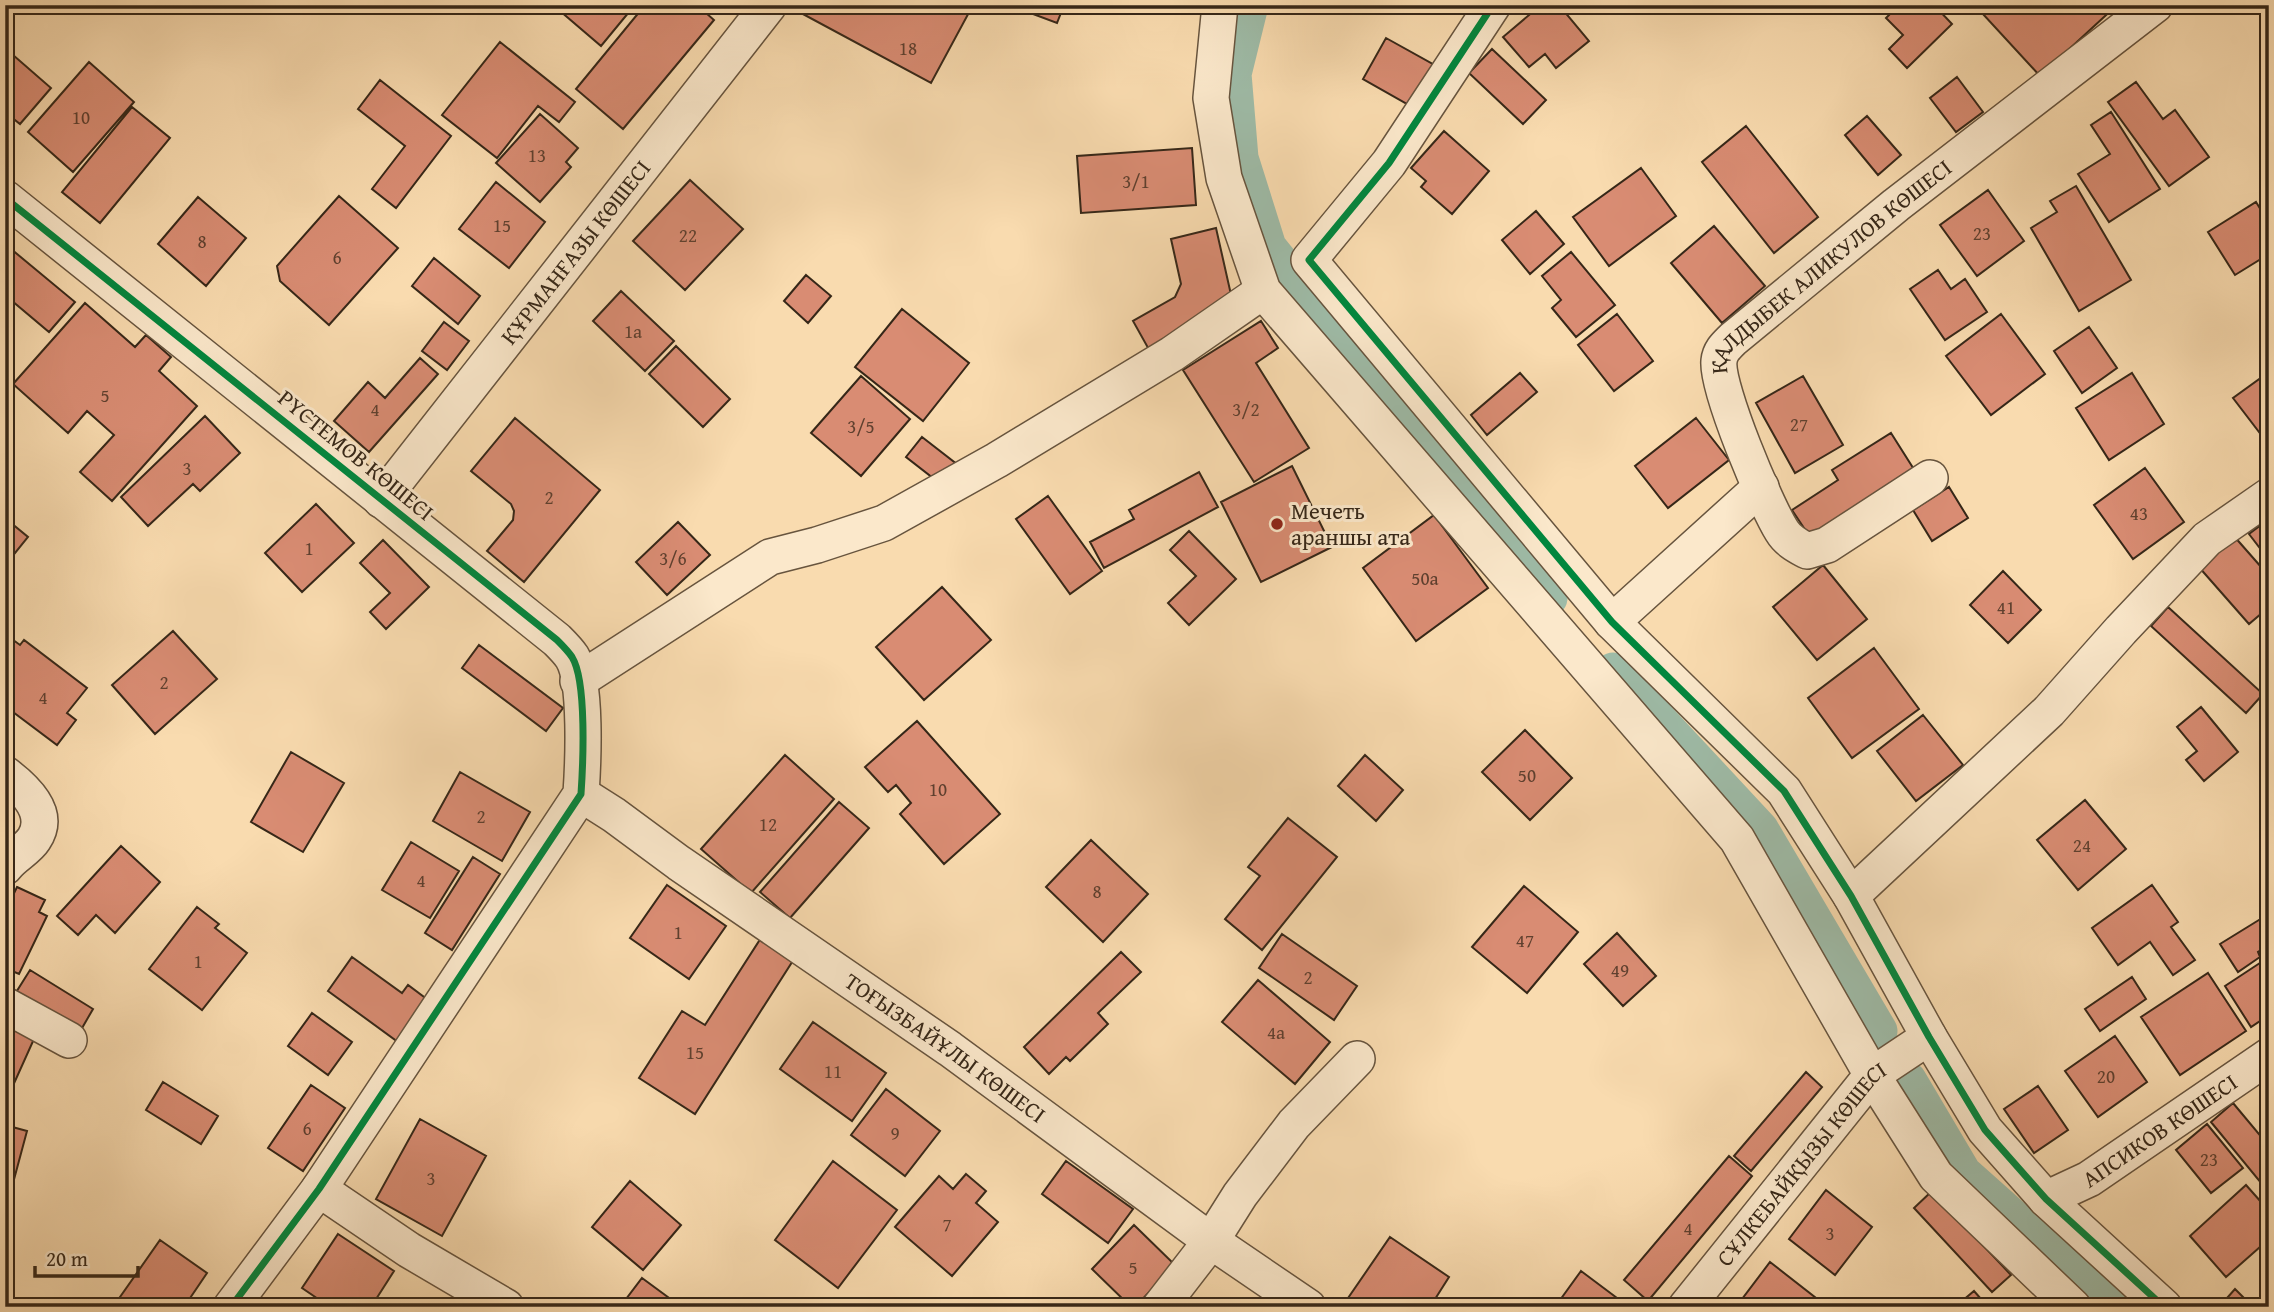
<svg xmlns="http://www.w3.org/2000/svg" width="2274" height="1312" font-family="'Gentium Book Plus',serif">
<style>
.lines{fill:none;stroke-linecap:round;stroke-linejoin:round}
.canal{stroke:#9ebba7;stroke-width:37}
.building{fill:#d98c73;stroke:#362718;stroke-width:2}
.minor-casing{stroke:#67543e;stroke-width:38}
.minor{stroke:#fbe8cb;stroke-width:35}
.cycleway-casing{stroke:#fbe8cb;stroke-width:11}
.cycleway{stroke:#00873e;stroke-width:7}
.poi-dot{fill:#8f2418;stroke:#fbe8cb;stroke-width:2.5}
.labels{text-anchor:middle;stroke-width:6;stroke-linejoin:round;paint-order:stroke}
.number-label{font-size:19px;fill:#5f402f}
.street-label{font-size:23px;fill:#362718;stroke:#fbe8cb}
.poi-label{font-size:23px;fill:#362718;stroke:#fbe8cb;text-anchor:start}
</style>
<rect width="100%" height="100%" fill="#f9dbaf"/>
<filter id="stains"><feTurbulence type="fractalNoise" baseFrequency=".00286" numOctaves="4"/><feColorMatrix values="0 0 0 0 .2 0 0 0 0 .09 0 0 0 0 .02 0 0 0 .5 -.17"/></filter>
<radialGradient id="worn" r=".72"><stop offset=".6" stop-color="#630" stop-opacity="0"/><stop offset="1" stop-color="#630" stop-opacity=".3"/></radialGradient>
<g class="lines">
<!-- canal -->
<path class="canal" d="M1250,5L1233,74L1240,158L1268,247L1549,598
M1613,671L1760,829L1879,1031
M1908,1080L1963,1173L2113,1307"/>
</g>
<!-- building -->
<path class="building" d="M553,5H633L634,6L601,46Z
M645,5H697L714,20L623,129L576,89Z
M805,5H973L931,83L801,13Z
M1009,5H1064L1057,23Z
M1541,5H1559L1589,41L1556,68L1545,54L1529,67L1503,37Z
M1899,5H1934L1952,24L1907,68L1889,49L1903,35L1886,18Z
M1990,5H2117L2040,76L1982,13Z
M1386,38L1438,67L1416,109L1363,79Z
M500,42L575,102L559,122L538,106L497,158L442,115Z
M5,48L51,88L20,124L5,112Z
M1492,49L1546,100L1523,124L1469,73Z
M89,62L134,102L73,172L28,132Z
M1957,77L1983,112L1956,132L1930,98Z
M380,80L451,136L396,208L372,189L405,146L358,109Z
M2136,82L2163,119L2175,110L2209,157L2169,186L2108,102Z
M132,107L170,138L100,223L62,192Z
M2111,112L2160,189L2109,222L2078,174L2110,154L2091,125Z
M540,114L578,148L566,162L571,167L540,202L496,163Z
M1867,116L1901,155L1878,175L1845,135Z
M1746,126L1818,217L1774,253L1702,162Z
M1444,131L1489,171L1452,214L1421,187L1426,181L1411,168Z
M1192,148L1196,205L1081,213L1077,156Z
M1641,168L1676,216L1609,266L1573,217Z
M690,180L743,229L685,290L633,241Z
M496,182L545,222L509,268L459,229Z
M2076,186L2131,280L2079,311L2031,228L2057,212L2050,201Z
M1988,190L2024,241L1977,276L1940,225Z
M339,196L398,248L329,325L280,281L277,266Z
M198,197L246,238L206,286L158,244Z
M2256,202L2269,223V254L2235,275L2208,232Z
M1536,211L1564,244L1530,274L1502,240Z
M1714,226L1765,286L1722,323L1671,263Z
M1216,228L1234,308L1152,355L1133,321L1175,297L1181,284L1171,239Z
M5,244L75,302L49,332L5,295Z
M1571,252L1615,305L1576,337L1552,308L1561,300L1542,276Z
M434,258L480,296L458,324L412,286Z
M1938,270L1951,289L1965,279L1987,312L1945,340L1910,289Z
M806,275L831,296L808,323L784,301Z
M621,291L674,341L645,371L593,321Z
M85,303L135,347L146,335L171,357L159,371L197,406L112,501L80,472L114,435L87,411L68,433L13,384Z
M902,309L969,363L923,421L855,367Z
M1617,314L1653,361L1614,391L1578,345Z
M2001,314L2045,374L1991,415L1946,356Z
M1261,321L1278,348L1256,363L1309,448L1254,482L1183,370Z
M444,322L469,341L447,370L422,351Z
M2089,327L2117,368L2082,393L2054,351Z
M676,346L730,399L703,427L649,374Z
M420,358L438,374L369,452L334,421L368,382L385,398Z
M2269,372V445L2233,398Z
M1520,373L1537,392L1487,435L1471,415Z
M2132,373L2164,424L2109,460L2076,408Z
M861,376L910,419L861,476L811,433Z
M1803,376L1843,445L1795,473L1756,403Z
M205,416L240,453L200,491L193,484L148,526L121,497Z
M515,418L600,490L524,582L487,551L513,520L514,511L511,504L471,471Z
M1696,418L1729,460L1668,508L1635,466Z
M1891,433L1915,471L1810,537L1792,510L1838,480L1832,470Z
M922,437L958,465L942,485L906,457Z
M1292,466L1332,547L1261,582L1221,502Z
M2145,468L2184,522L2133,559L2094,505Z
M1199,472L1218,507L1104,568L1090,542L1134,519L1129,510Z
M1949,487L1968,518L1932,541L1913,510Z
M1048,496L1102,571L1070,594L1016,519Z
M316,504L354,543L302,592L265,553Z
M1434,515L1488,588L1416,641L1363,568Z
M5,518L28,537L7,563L5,562Z
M2269,519V560L2249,534Z
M678,522L710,555L667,595L636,562Z
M1189,531L1236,579L1189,625L1168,603L1196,576L1170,550Z
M2233,535L2269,576V607L2249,624L2198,566Z
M383,540L429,587L386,629L370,612L390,593L360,563Z
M1823,565L1867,619L1817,660L1773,607Z
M2003,571L2041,610L2008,643L1970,605Z
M942,587L991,640L924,700L876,647Z
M2168,607L2263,694L2246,713L2151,626Z
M173,631L217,679L155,734L112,685Z
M5,634L20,645L24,640L87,688L67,713L76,720L57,745L5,706Z
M479,645L563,708L546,731L462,668Z
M1874,648L1919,709L1852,758L1808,698Z
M2201,707L2238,752L2204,781L2186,760L2197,751L2177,727Z
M1923,715L1963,765L1916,801L1877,751Z
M917,721L1000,814L944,864L900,814L911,803L896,785L888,792L865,767Z
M1525,730L1572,778L1530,820L1482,772Z
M291,752L344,783L303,852L251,822Z
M785,755L834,799L751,893L701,849Z
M1365,755L1403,790L1376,821L1338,786Z
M460,772L530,812L502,861L433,821Z
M2085,800L2126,849L2078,890L2037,840Z
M839,802L869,828L790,918L760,892Z
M1288,818L1337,857L1262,950L1225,919L1260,876L1248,867Z
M1091,840L1148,894L1103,942L1046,887Z
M411,842L459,871L430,918L382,890Z
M121,846L160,882L115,933L96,915L78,935L57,916Z
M473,857L500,874L452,950L425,933Z
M667,885L726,926L689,979L630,938Z
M2152,885L2178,922L2171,927L2195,960L2173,975L2150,942L2118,965L2092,928Z
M1524,886L1578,932L1527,993L1472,947Z
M17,887L45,900L39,912L47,916L19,974L5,968V912Z
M197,907L219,924L215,928L247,953L202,1010L149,969Z
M2267,915L2269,918V945L2258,952L2260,957L2238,972L2220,944Z
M1617,933L1656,976L1623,1006L1584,964Z
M1282,934L1357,986L1334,1020L1259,968Z
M761,938L794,959L695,1114L639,1078L682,1011L705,1025Z
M1121,952L1141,972L1098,1013L1108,1024L1070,1061L1066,1057L1049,1074L1024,1047Z
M352,957L402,993L408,985L428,1000L398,1042L328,991Z
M2269,957V1015L2251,1027L2225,986Z
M30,970L93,1009L74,1042L10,1002Z
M2208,973L2246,1031L2180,1075L2141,1017Z
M2132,977L2146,999L2100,1031L2085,1009Z
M1258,980L1330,1042L1295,1084L1222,1022Z
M312,1013L352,1042L328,1075L288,1046Z
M813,1022L886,1073L852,1121L780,1069Z
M5,1026L34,1039L7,1099H5Z
M2115,1036L2147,1082L2098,1117L2065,1071Z
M1806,1072L1822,1087L1751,1171L1734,1156Z
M163,1082L218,1116L201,1144L146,1110Z
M311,1085L345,1108L303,1171L268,1148Z
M2038,1086L2068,1130L2034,1153L2004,1109Z
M886,1089L940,1131L905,1176L851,1135Z
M2233,1103L2269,1146V1187L2266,1189L2211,1122Z
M420,1119L486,1156L442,1236L376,1199Z
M2207,1124L2243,1168L2211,1193L2176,1150Z
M5,1125L27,1131L5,1213Z
M1729,1156L1752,1176L1648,1301L1624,1280Z
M833,1161L897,1210L838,1288L775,1240Z
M1066,1161L1133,1209L1108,1243L1042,1194Z
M966,1174L986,1191L976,1203L998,1222L952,1276L895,1227L939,1176L953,1189Z
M630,1181L681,1225L643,1270L592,1227Z
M2246,1185L2269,1211V1239L2226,1277L2190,1236Z
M1826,1190L1872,1227L1835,1275L1789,1239Z
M1932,1191L2011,1275L1992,1292L1914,1208Z
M1134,1225L1175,1265L1135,1307H1131L1092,1269Z
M338,1234L394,1271L371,1307H330L302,1288Z
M1390,1237L1449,1277L1430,1307H1354L1346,1301Z
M160,1240L207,1273L184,1307H113Z
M1770,1262L1816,1298L1809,1307H1736Z
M1581,1271L1629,1307H1555Z
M642,1278L680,1306V1307H620Z
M2235,1289L2253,1307H2219Z
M1974,1291L1988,1307H1955Z"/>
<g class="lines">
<!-- minor casing -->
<g class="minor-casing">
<g id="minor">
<path d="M1220,5L1211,98L1224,178L1263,291L1737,839L1872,1075L1936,1176L2073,1307"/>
<path d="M1493,5L1389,163L1309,260L1612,622L1784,791L1851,896L1929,1037L1985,1130L2046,1199L2164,1307"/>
<path d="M5,198L557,640C562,645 568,651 572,657C587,681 583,765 581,794L319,1189L231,1307"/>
<path id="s1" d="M1930,478L1827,545L1807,551C1798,546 1788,541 1782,531C1766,506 1716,388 1719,361C1720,351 1726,346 1733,339L1896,205L2155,5"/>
<path id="s2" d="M381,500L769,5"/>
<path d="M1612,622L1761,487"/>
<path d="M578,681L770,557L817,545L884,523L997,460L1172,354L1263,291"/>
<path d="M5,774C25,789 51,813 34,839C27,850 13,856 5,867"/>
<path id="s3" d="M581,794L614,815L679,863L950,1049L1211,1241L1308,1307"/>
<path d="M1851,896L2049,711L2121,630L2207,539L2269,496"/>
<path d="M5,1005L69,1040"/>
<path d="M319,1189L409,1250L506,1307"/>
<path id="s4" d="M2046,1199L2089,1179L2269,1056"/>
<path d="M1160,1307L1211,1241L1240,1195L1294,1124L1357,1059"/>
<path id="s5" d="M1686,1307L1872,1075L1929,1037"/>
</g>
</g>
<!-- minor -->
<use href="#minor" class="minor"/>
<!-- cycleway casing -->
<g class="cycleway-casing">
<path id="cycleway" d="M1493,5L1389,163L1309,260L1612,622L1784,791L1851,896L1929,1037L1985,1130L2046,1199L2164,1307
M5,198L557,640C562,645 568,651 572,657C587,681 583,765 581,794L319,1189L231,1307"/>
</g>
<!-- cycleway -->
<use href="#cycleway" class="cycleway"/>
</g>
<!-- markers -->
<circle class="poi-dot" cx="1277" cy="524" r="7"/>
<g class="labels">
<!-- number labels -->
<g class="number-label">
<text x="908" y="55">18</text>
<text x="81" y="124">10</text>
<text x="537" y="162">13</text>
<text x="1136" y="188">3/1</text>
<text x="502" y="232">15</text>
<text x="1982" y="240">23</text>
<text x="688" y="242">22</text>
<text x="202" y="248">8</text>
<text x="337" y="264">6</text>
<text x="633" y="338">1а</text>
<text x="105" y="402">5</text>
<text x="375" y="416">4</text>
<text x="1246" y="416">3/2</text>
<text x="1799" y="431">27</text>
<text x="861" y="433">3/5</text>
<text x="187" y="475">3</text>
<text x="549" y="504">2</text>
<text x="2139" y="520">43</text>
<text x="309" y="555">1</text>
<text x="673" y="565">3/6</text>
<text x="1425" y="585">50а</text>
<text x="2006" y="614">41</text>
<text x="164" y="689">2</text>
<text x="43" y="704">4</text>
<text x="1527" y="782">50</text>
<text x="938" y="796">10</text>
<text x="481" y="823">2</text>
<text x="768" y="831">12</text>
<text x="2082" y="852">24</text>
<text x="421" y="887">4</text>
<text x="1097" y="898">8</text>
<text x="678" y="939">1</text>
<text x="1525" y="947">47</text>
<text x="198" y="968">1</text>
<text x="1620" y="977">49</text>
<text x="1308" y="984">2</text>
<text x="1276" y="1039">4а</text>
<text x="695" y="1059">15</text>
<text x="833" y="1078">11</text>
<text x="2106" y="1083">20</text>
<text x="307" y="1135">6</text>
<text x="895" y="1140">9</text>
<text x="2209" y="1166">23</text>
<text x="431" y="1185">3</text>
<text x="947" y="1231">7</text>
<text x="1688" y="1235">4</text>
<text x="1830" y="1240">3</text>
<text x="1133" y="1274">5</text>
</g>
<!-- street labels -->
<g class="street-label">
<text dy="8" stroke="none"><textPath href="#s2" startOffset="315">ҚҰРМАНҒАЗЫ КӨШЕСІ</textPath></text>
<text dy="8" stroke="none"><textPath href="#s1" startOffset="504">ҚАЛДЫБЕК АЛИКУЛОВ КӨШЕСІ</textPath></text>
<text transform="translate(356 455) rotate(39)" y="8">РҮСТЕМОВ КӨШЕСІ</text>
<text dy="8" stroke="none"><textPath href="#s3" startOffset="444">ТОҒЫЗБАЙҰЛЫ КӨШЕСІ</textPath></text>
<text dy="8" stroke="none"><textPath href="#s4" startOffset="133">АПСИКОВ КӨШЕСІ</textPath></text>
<text dy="8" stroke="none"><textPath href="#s5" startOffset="184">СҰЛКЕБАЙҚЫЗЫ КӨШЕСІ</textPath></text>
</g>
<!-- poi labels -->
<g class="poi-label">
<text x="1291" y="519">Мечеть<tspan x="1291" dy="26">араншы ата</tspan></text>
</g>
</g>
<!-- margin -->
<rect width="2274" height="1312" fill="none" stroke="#f9dbaf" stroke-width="28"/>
<rect x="7" y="7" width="2260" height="1298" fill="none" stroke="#362718" stroke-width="3.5"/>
<rect x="14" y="14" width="2246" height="1284" fill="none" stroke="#362718" stroke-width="2"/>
<!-- scale -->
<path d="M35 1266v10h103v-10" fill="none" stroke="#362718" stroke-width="3.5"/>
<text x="46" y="1266" font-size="21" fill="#362718" stroke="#fbe8cb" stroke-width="5" paint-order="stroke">20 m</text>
<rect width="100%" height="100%" filter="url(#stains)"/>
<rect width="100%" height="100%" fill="url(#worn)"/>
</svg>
